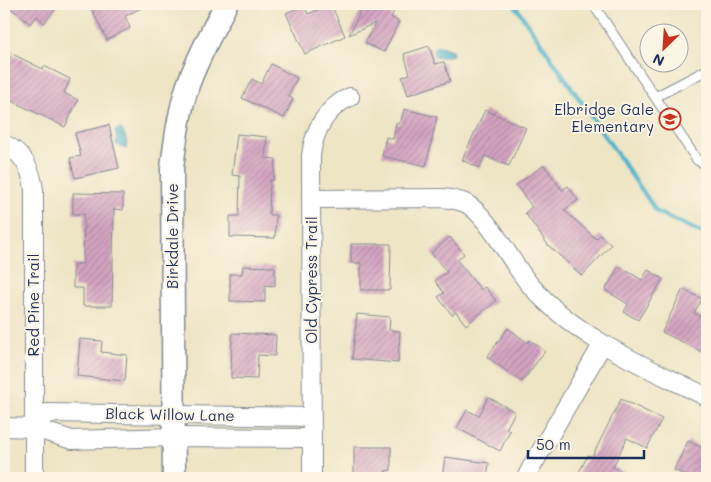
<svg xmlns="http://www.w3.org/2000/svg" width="711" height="482" font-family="Mali,sans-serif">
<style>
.water{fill:url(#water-ripples);stroke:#347294}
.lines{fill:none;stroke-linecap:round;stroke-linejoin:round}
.stream{stroke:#4cb4cb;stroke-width:4.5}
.building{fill:url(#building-hatch)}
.service-casing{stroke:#848a92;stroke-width:11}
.minor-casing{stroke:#848a92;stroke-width:20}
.tertiary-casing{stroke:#848a92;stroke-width:25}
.service{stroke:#fff;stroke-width:9}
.minor{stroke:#fff;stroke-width:18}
.tertiary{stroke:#fff;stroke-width:22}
.labels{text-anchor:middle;stroke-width:4;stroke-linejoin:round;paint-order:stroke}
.poi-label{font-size:15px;fill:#1b2f5e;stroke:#fcf5e5;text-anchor:end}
.street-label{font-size:15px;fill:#1b2f5e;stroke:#fcf5e5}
</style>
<defs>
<pattern id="water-ripples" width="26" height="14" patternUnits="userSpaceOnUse" patternTransform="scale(1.25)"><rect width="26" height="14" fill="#4cb4cb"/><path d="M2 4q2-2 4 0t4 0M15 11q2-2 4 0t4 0" fill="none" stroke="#3e93a8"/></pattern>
<pattern id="building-hatch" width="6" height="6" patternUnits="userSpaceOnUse" patternTransform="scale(1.25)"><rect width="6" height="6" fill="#d4a4c1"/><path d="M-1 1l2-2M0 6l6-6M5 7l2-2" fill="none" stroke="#ab86a0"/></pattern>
</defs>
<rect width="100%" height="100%" fill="#fcf5e5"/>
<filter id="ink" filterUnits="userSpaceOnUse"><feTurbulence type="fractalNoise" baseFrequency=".02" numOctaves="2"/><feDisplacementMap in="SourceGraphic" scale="10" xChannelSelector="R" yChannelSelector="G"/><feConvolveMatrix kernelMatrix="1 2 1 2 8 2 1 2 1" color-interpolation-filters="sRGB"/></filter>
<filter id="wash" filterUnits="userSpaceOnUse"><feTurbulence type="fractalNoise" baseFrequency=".0096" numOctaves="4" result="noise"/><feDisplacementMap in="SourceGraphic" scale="20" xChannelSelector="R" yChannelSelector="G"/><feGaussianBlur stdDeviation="1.12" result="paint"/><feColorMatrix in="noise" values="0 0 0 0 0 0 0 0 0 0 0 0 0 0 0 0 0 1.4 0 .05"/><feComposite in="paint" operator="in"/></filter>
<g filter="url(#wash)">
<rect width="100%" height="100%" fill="#eee5c5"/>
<!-- water -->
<path class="water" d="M437,45L452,50L453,55L438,58L435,57L433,50Z
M120,128C125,132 128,143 126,149L116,144L117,140L115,131Z"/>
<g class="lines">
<!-- stream -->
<path class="stream" d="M514,4L657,212L707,235"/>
</g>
<g id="blocks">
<!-- building -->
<path class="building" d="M6,4H60L44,23L37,16L30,24Z
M89,4H149L125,16L130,28L107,40Z
M331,4L345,36L305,54L286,13L304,5L308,14Z
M364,4L374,9L377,4H398L391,17L399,22L384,52L365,43L375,23L349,35Z
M429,46L435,64L444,62L450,81L408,95L402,77L410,74L404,54Z
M4,50L43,69L44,66L70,79L64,93L78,100L65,127L4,97Z
M271,64L297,78L288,96L293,99L284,118L242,98L252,79L261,84Z
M404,109L437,117L426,166L382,156L386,137L393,139L396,123L400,124Z
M485,110L526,128L509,166L485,156L479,168L462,160Z
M109,125L119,168L75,178L70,158L81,156L75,133Z
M237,134L267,137L265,158L276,159L273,181L270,180L269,215H276L275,238L230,237V216H239L240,176L232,175Z
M544,165L562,190L568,186L578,200L564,210L596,239L600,235L611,245L582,276L548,245L525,213L532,207L516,185Z
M73,193L123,194V210L114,209L112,306H83V288H73V264H83L84,214H73Z
M450,237L464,254L457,260L481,290L485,287L496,301L466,325L456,312L452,315L438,297L444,293L435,281L447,272L431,253Z
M351,244H391L390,290H361V263H351Z
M243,266L275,267V286L265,285V302L230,301V274H242Z
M619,266L642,280L648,270L663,279L638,320L624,312L628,304L605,290Z
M683,289L702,299L694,313L707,320V341L702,352L662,332Z
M357,314L390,317L389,330L400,331L398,363L352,359Z
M508,328L528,343L530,340L545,351L522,382L487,357Z
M232,333L276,335L275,356L258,355L257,379L231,378Z
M80,339L102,341L101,352L127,355L125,381L77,376Z
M488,397L515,412L506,429L510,431L500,451L457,428L467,410L479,416Z
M621,399L662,419L647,448L627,438L613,467L636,478H576L588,455L592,457Z
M688,441L707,450V478H691L674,470Z
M354,447H391V470L385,471V478H354Z
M445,457L489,463L487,478H442Z"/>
</g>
</g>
<g filter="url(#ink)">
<use href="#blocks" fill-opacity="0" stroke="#848a92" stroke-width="1"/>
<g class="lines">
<!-- service casing -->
<g class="service-casing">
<path id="service" d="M593,4L697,160L707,165
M655,97L707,70"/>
</g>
<!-- minor casing -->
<g class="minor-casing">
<path id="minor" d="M4,144C23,153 31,168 34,189V478
M311,199L443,198C451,199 458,200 465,203C488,214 512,265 531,286C579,340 645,366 707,397
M4,427L34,428L72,440L174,437L312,438
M34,428L47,413L312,417
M312,478L311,155C314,130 327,107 350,97
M526,478L531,468L602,345"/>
</g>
<!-- tertiary casing -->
<g class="tertiary-casing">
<path id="tertiary" d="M174,478L172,169C175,141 179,112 188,85C198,57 213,30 226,4"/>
</g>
<!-- service -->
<use href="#service" class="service"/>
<!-- minor -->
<use href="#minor" class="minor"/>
<!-- tertiary -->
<use href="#tertiary" class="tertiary"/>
</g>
</g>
<!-- icons -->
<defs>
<g id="school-ring" transform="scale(1.125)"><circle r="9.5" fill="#fcf5e5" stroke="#c8321e" stroke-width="1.5"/><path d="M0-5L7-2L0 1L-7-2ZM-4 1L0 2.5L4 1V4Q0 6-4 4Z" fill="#c8321e"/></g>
</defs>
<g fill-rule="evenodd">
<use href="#school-ring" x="670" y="119"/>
</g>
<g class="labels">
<!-- poi labels -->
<g class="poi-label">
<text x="654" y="115">Elbridge Gale<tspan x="654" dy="17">Elementary</tspan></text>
</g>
<!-- street labels -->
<g class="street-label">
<text transform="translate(173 236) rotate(-90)" y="5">Birkdale Drive</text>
<text transform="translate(312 280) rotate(-90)" y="5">Old Cypress Trail</text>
<text transform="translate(34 305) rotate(-90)" y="5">Red Pine Trail</text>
<text transform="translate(170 415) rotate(1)" y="5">Black Willow Lane</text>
</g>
</g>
<!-- margin -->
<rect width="711" height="482" fill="none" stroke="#fcf5e5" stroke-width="20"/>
<!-- north arrow -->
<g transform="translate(664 48) rotate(205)"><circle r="24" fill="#fcf5e5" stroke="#a2a6af"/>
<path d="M0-4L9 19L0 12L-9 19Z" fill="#c8321e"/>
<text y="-8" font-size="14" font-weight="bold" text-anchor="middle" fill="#1b2f5e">N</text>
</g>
<!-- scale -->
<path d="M528 450v8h116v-8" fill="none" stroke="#1b2f5e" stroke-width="2.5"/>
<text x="536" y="450" font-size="15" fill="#1b2f5e" stroke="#fcf5e5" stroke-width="4" paint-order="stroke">50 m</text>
</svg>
